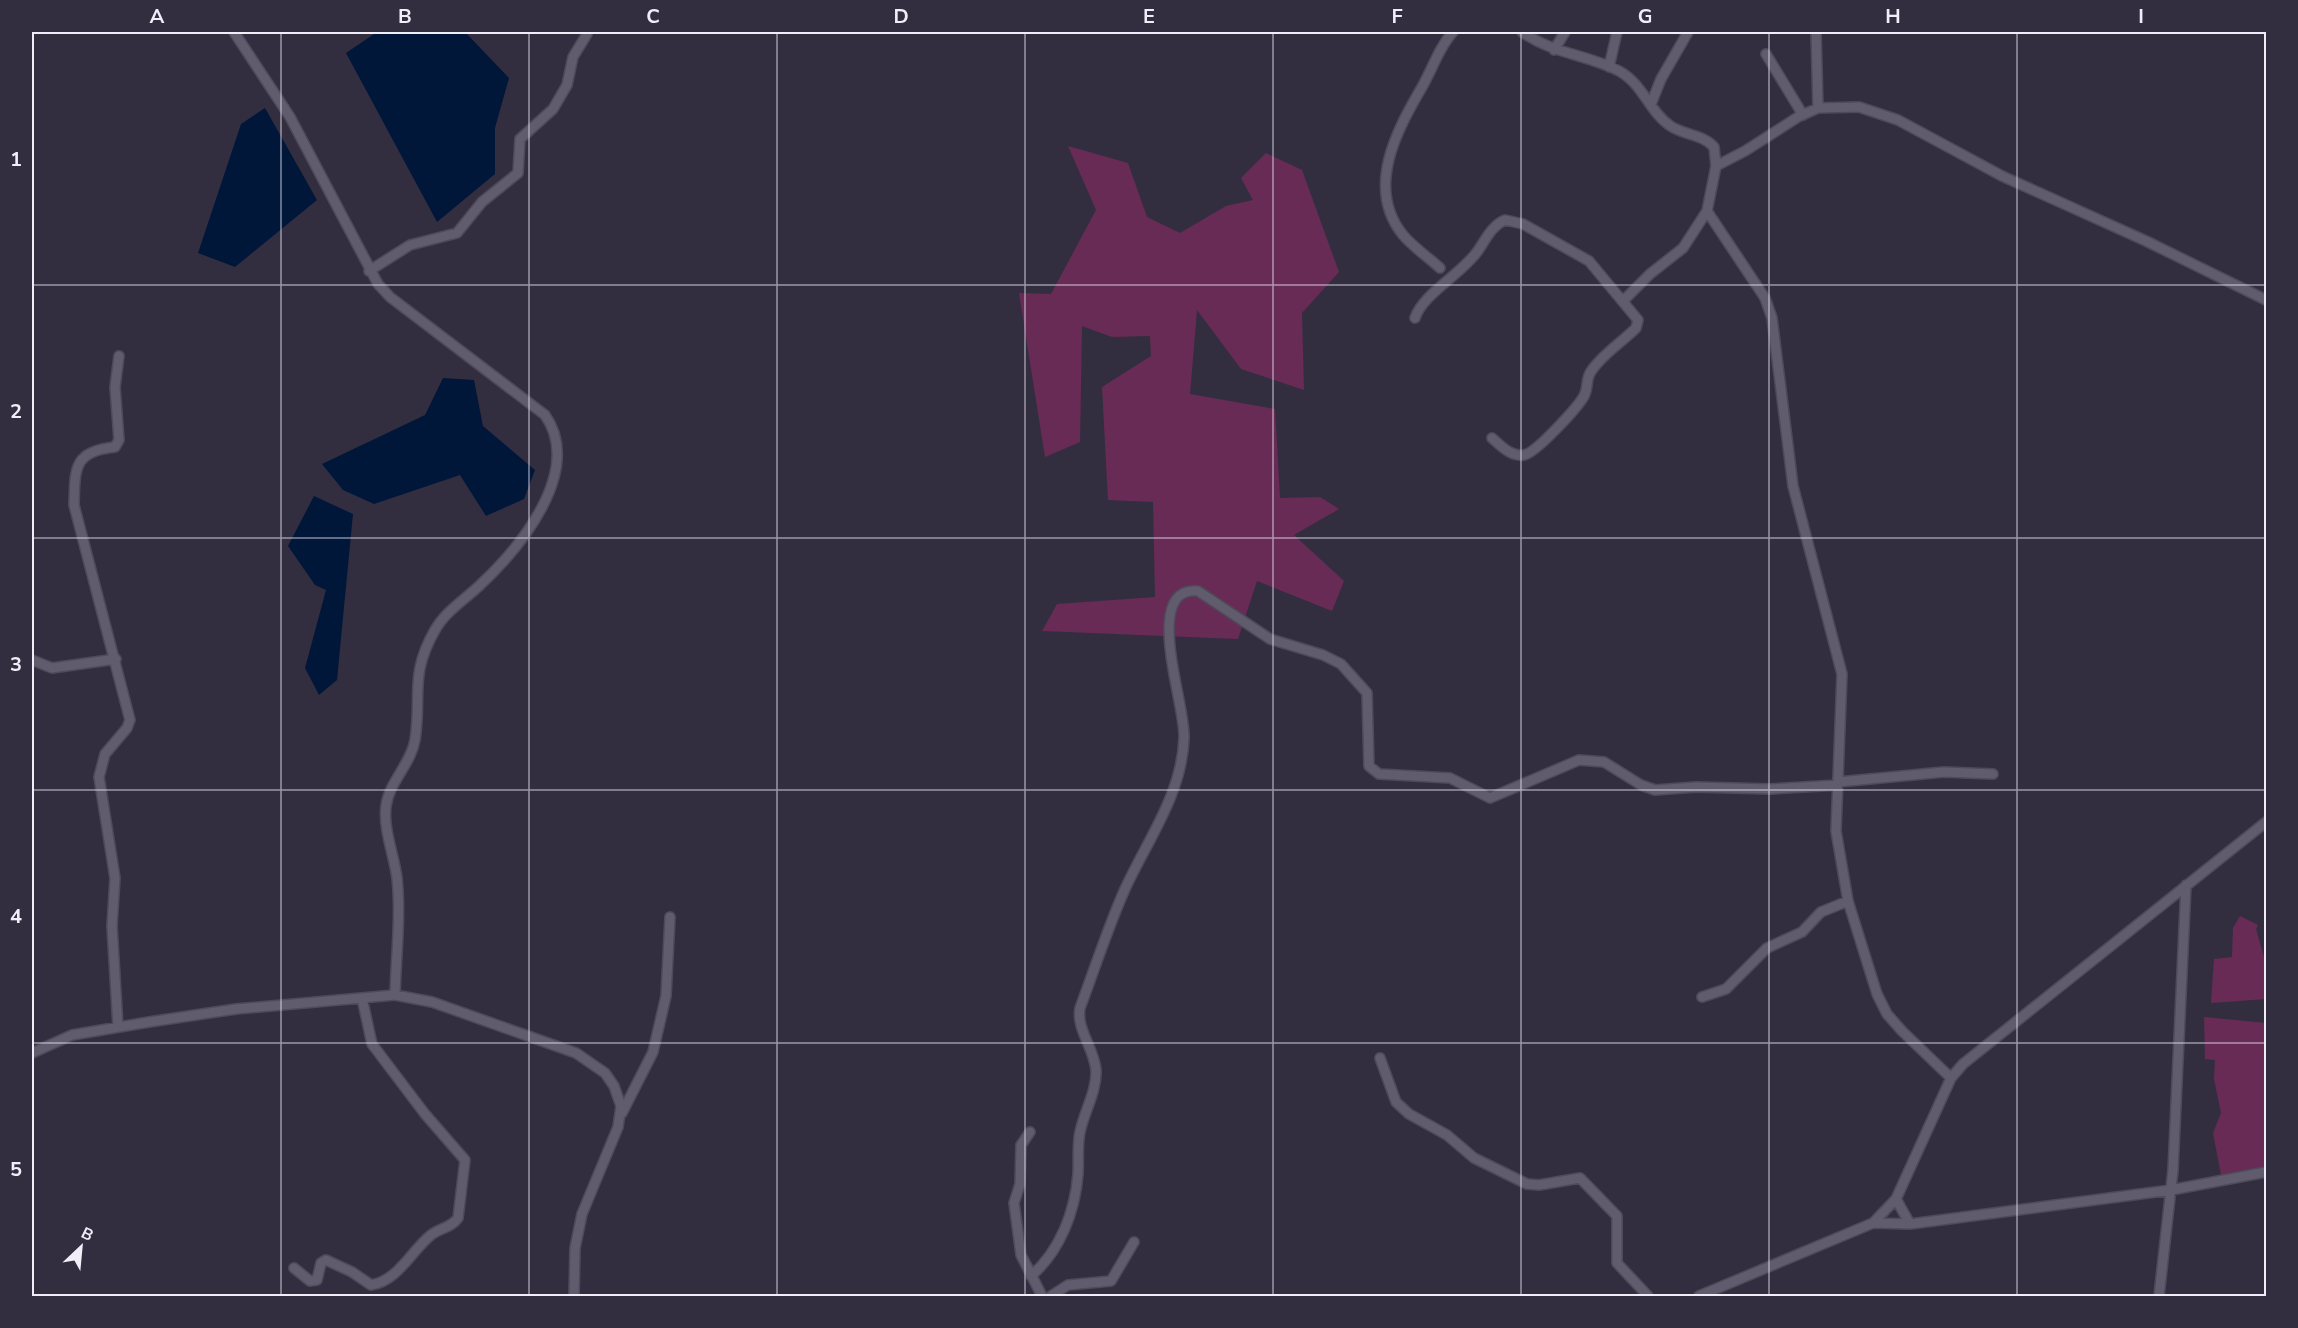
<svg xmlns="http://www.w3.org/2000/svg" width="2298" height="1328" font-family="'Nunito Sans',sans-serif">
<style>
.green{fill:#682b56}
.water{fill:#001739}
.lines{fill:none;stroke-linecap:round;stroke-linejoin:round}
.street-casing{stroke:#4e4a59;stroke-width:12}
.street{stroke:#615b6e;stroke-width:9}
.grid{fill:none;stroke:#f1eef9;stroke-width:1.5;stroke-opacity:0.55}
.neatline{fill:none;stroke:#f1eef9;stroke-width:2}
.grid-label{font-size:20px;text-anchor:middle;font-weight:bold;fill:#f1eef9}
</style>
<rect width="100%" height="100%" fill="#332e3f"/>
<!-- green -->
<path class="green" d="M1068,146L1128,163L1147,217L1180,233L1226,206L1253,200L1241,178L1266,153L1302,170L1339,272L1302,313L1304,390L1241,369L1197,310L1190,394L1275,409L1280,498L1320,497L1339,509L1294,535L1344,581L1332,611L1257,581L1238,639L1042,631L1057,604L1155,597L1153,502L1108,500L1102,387L1151,356L1150,336L1112,337L1082,326L1080,442L1045,457L1019,293L1051,294L1096,210Z
M2240,916L2258,925L2256,929L2266,964V999L2211,1003L2214,959L2232,957L2233,928Z
M2204,1017L2266,1023V1170L2221,1175L2213,1133L2221,1113L2214,1079L2215,1060L2205,1059Z"/>
<!-- water -->
<path class="water" d="M377,32H465L509,78L495,128V174L437,222L346,53Z
M265,108L317,200L235,267L198,253L241,124Z
M443,378L474,380L483,426L535,470L524,499L486,516L460,475L374,504L343,490L322,464L425,415Z
M314,496L353,514L337,680L319,695L305,668L326,590L315,585L288,546Z"/>
<g class="lines">
<!-- street casing -->
<g class="street-casing">
<path id="street" d="M234,32L290,117L378,284L390,297L545,415C584,471 520,548 479,586C464,600 445,612 435,630C409,675 422,696 415,740C411,764 389,782 386,806C383,829 394,855 397,878C401,916 396,957 395,995
M1522,32C1555,55 1587,54 1619,71C1643,84 1649,111 1669,125C1682,135 1703,134 1714,147L1716,166L1707,211L1765,298L1772,318L1793,486L1842,674L1836,831L1848,901L1877,994L1887,1014L1902,1031L1951,1078
M1816,32L1818,108
M1554,50L1565,32
M1766,54L1803,115
M1609,67L1617,32
M1651,104L1661,79L1688,32
M1716,166L1745,151L1798,117L1818,108L1859,107L1898,120L2002,176L2146,241L2266,300
M1440,268C1428,257 1413,247 1403,235C1365,188 1397,130 1422,87C1433,68 1439,47 1453,32
M369,271L410,245L457,233L482,202L518,173L520,139L553,109L567,85L573,57L587,34
M1624,300L1650,274L1683,248L1707,211
M1415,318C1423,294 1460,275 1477,252C1485,241 1491,226 1505,220L1523,224L1589,261L1638,320L1636,328C1622,342 1603,354 1592,370C1585,378 1589,387 1584,396C1578,407 1536,453 1524,455C1511,457 1501,446 1492,438
M32,660L52,668L116,659
M1838,782L1944,772L1993,774
M1702,997L1726,989L1767,948L1802,932L1821,912L1848,901
M118,1027L112,926L115,878L99,777L105,754L127,728L130,720L74,505C75,469 73,451 115,447L119,440L115,387L119,356
M32,1053L72,1035L149,1022L236,1009L395,995L432,1002L576,1053L605,1073L614,1086L621,1106L618,1127L582,1214L575,1248L574,1296
M1380,1058L1396,1102L1409,1114L1447,1135L1474,1158L1527,1184L1539,1185L1580,1178L1617,1216V1263L1648,1296
M622,1113L653,1052L666,996L670,917
M1030,1132L1021,1145L1020,1184L1014,1203L1021,1255L1042,1296
M1896,1199L1910,1224
M1873,1223L1910,1224L2171,1190L2266,1172
M294,1268L310,1281L317,1280L321,1263L326,1260L352,1272L371,1285C398,1281 411,1251 431,1235C440,1228 451,1228 458,1218L465,1160L425,1114L372,1044L362,998
M1031,1276C1060,1251 1075,1212 1078,1174C1079,1160 1077,1146 1080,1132C1084,1112 1097,1091 1096,1070C1094,1048 1076,1029 1080,1008C1095,968 1108,927 1125,889C1148,839 1182,794 1184,738C1186,705 1141,586 1198,591L1270,639L1323,655L1341,664L1367,693L1369,766L1379,774L1450,778L1490,798L1579,760L1604,762L1641,785L1655,790L1696,787L1771,789L1838,785
M1051,1296L1068,1285L1111,1281L1134,1242
M1699,1296L1873,1223L1896,1199L1951,1078L1963,1064L2266,822
M2159,1296L2173,1170L2186,885"/>
</g>
<!-- street -->
<use href="#street" class="street"/>
</g>
<!-- grid -->
<path class="grid" d="M281,32V1296M529,32V1296M777,32V1296M1025,32V1296M1273,32V1296M1521,32V1296M1769,32V1296M2017,32V1296M32,285H2266M32,538H2266M32,790H2266M32,1043H2266"/>
<!-- border -->
<rect width="2298" height="1328" fill="none" stroke="#332e3f" stroke-width="66"/>
<!-- north arrow -->
<g transform="translate(81 1247) rotate(26)" stroke="#332e3f" stroke-width="4.5" paint-order="stroke">
<path d="M0-4.5L10 22L0 15L-10 22Z" fill="#f1eef9"/>
<text y="-9" font-size="16" font-weight="bold" text-anchor="middle" fill="#f1eef9">B</text>
</g>
<rect x="33" y="33" width="2232" height="1262" class="neatline"/>
<g class="grid-label">
<text x="157" y="23">A</text>
<text x="405" y="23">B</text>
<text x="653" y="23">C</text>
<text x="901" y="23">D</text>
<text x="1149" y="23">E</text>
<text x="1397" y="23">F</text>
<text x="1645" y="23">G</text>
<text x="1893" y="23">H</text>
<text x="2141" y="23">I</text>
<text x="16" y="166">1</text>
<text x="16" y="418">2</text>
<text x="16" y="671">3</text>
<text x="16" y="923">4</text>
<text x="16" y="1176">5</text>
</g>
</svg>
